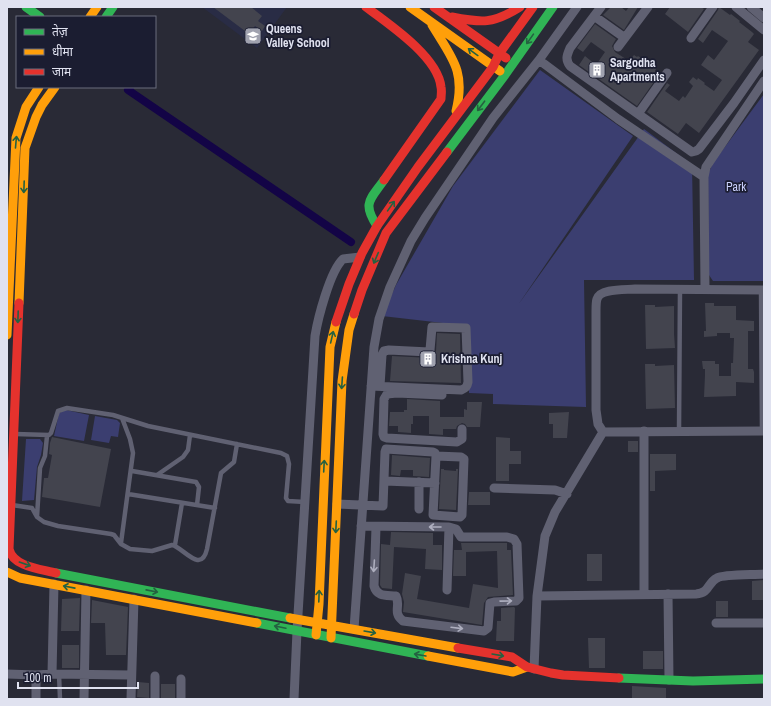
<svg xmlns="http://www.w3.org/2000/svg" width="771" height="706" font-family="'Archivo Narrow','Noto Sans Devanagari',sans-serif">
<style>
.built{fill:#292c45}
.green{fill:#3b3e70}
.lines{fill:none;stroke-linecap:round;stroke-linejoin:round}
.canal{stroke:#130446;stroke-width:8}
.building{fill:#43444e}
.lane{stroke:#606172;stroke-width:4.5}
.street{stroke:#606172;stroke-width:9}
.fast{stroke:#30b455;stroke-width:9}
.slow{stroke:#ff9f0a;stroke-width:9}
.jam{stroke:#e5322d;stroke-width:9}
.oneway{stroke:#246141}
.oneway2{stroke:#adaebe}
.labels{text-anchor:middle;stroke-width:3.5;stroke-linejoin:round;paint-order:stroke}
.poi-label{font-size:12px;font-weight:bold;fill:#e0e2f0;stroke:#1b1d31;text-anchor:start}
.park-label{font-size:12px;fill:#ccd2fe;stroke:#1b1d31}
</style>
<rect width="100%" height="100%" fill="#292a36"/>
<!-- built -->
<path class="built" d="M202,7H287L257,48Z"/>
<!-- green -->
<path class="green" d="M540,70L633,136L518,305L644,129L692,165L694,280H584L586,407L493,404V394L469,393V326L382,316L396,285L453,186Z
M764,94V281H713L709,275L708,174L713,163Z
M66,410L89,415L84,441L54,436L59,413Z
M95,416L117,420L120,423L118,437L111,436L109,443L91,440Z
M26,439H40L43,443L41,455L37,467L34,500L22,501Z"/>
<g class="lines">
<!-- canal -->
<path class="canal" d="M130,87L128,90L351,242"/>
</g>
<!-- building -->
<path class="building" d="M213,7H251L262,16L258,21L265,26L262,31L255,26L249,34Z
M611,7H621L626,11L629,7H638L624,30L603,15Z
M670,7H701L704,9L688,32L665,14Z
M719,7L730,15L731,14L740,21L739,22L752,32L754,34L748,42L759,50L699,133L686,123L678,134L647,112L667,83L670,85L665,91L679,101L683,96L685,98L693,86L689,82L693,77L697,80L698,78L705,83L704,84L714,91L722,80L701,65L708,55L714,60L728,41L712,30L703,43L698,39L718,10Z
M595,24L616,39L612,46L615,52L629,61L634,55L637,57L638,56L656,69L655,71L658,73L656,75L658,76L637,106L579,65L585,56L596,65L605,52L591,42L583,52L577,48Z
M705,303H714V306H736V320L754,321V331H748V369H753L754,372V383L736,382V396L704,397L705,375V369H703L702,361H715V364H719V376H731V363H733L734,338H730V333H717V336L704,337V331H706Z
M645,305H655V307L674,306V334L675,348L646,349Z
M437,333L460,334L461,383L390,381L392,356L431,358L436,351Z
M645,364H655V366L674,365L675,408L646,409Z
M407,399L440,401V417H464V409L467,410V402H482L480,427H467L465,424L462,423L457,426L456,429H443V435L429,434V416H413V424H411V433L398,432V426H389L390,412H404V410H407Z
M569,412L567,438H553V424H549V413Z
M52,437L111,449L100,507L42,497L44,478H48L52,455L49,454L50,443Z
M496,437L510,438V451H521V464H509V481H496Z
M628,441H638V452H628Z
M650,454H676V470L655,471V491H650Z
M392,455L430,458L429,477L413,476V470H401L400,476L391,475Z
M441,469H444V470L456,471V469H458L456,510L439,509Z
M469,492H490V505H468Z
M391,532L433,533V545H442V570L425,569L426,549L394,547L392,589L382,588L380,585L381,544L390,545Z
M461,543H507V550H511L513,595L488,597L484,603L482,625L403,612L404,602L402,594L405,573L421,576L417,599L469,608L473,584L498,588L497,551L466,552V576H453L454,550H462Z
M587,554H602V581H587Z
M764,580V600H752V581Z
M80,598L79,631H61L62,599Z
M92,600L128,607L126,655H106L105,623H91Z
M716,601H728V617H716Z
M514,607L515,608L514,641H496L497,621H501V608Z
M588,638H605V668H589Z
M62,645H79V668H62Z
M643,651H663V669H643Z
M138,682L149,683V698L137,697Z
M161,684H175V699H161Z
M632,686L666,688V699H632Z"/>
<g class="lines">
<!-- lane -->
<path class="lane" d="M761,290L762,431
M679,431L680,289
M15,434L49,435L51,433L58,411L67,408L113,415L148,426L281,453L287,456L289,464L286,498L288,501L305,502
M132,471L196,482L199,487L197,505
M157,475L183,457L188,450L190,435
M128,494L215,508
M12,505L32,508L37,517L44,522L58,526L111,534L114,535L121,544L130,549L152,551L172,545C183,547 201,575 207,549L221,473L234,462L237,444
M37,517L40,468L45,456L47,436
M121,543L133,453L130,439L122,418
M175,545L182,503
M59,674L60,699"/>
<!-- street -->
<path class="street" d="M577,7L539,60L618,119L704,177
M601,7L570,48C567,55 565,59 570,66L692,152L696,151L699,149L734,103L764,60
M736,7L764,30
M751,7L764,18
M594,16L625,38
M691,38L713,7
M618,47L648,7
M638,114L667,73
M705,289L704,177L706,167L764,81
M371,386L461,390C466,388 467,387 468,382L466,328L432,327L430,350L429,352L389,350L384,351L382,355L380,386
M442,395L397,393L387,394L384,399L383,434L384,437L387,438L457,442L462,439V429
M644,431V594
M603,432L598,424L596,410V311C596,307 596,302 597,299C600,288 626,290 635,289L764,290
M603,432L764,431
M385,481L435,483
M494,488L555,490L567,494
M337,504L383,506L385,452L386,449L433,452L435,453L436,456L433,515L460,517L462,515L464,459L461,457L436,456
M419,509V482
M361,526L449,527L456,529L461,537H507L514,539L517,544L519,598L516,601L494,602L490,603L488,628L484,631L403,621C392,613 401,605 396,596C386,595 377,597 374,586L376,527
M447,590L449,527
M668,594L669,680
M537,596L696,594C710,593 707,583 717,578C724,574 754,575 764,574
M716,623H764
M354,629L374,347L379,319L390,287L411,241L425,218L493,118L539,60
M534,669L537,596L545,536L555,512L603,432
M7,674L36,675
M52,674L131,675
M181,679V699
M36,699V675L52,674L54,584
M84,699L86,590
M131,699L134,599
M155,699V676
M294,699L297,631L315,336C318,318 330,271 343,259L360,257"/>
<!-- fast -->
<path class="fast" d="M26,7L40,17
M106,17L113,7
M447,152L505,75L553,7
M377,226C362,203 370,200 384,180
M56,573L290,618
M257,623L428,656
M619,678L693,681L764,679"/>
<!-- slow -->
<path class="slow" d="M410,7L500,71
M90,17L97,7
M432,25C452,58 466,71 456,111
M19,303L25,148L36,117L42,105L55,87
M7,335L16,138L26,107L39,87
M7,572L20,578L257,623
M290,618L458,648
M316,635L319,604L330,347L336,322
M331,638L342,381L349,330L354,314
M428,656L513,672L527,667"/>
<!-- jam -->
<path class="jam" d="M366,7C389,24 438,57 441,87C442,91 441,95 441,99L384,180
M434,7L506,58
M452,17C482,23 493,24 520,7
M19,303L9,549C13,567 41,569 56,573
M354,314L362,290L386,233L447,152
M336,322L349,284L362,253L377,226L418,167L493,67L499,54L533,7
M458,648L512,657L527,667L551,673L563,675L619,678"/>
</g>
<!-- one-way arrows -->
<defs><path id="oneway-shaft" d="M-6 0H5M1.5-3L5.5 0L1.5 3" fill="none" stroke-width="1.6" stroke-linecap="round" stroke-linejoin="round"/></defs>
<g class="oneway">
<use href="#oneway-shaft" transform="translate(530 39) rotate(125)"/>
<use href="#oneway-shaft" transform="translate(473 52) rotate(-144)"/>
<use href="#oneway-shaft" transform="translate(481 106) rotate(127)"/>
<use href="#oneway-shaft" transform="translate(16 142) rotate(-85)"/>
<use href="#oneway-shaft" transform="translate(24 187) rotate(92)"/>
<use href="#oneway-shaft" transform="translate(391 206) rotate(-55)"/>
<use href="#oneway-shaft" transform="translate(376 258) rotate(113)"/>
<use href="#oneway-shaft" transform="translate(18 317) rotate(92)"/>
<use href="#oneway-shaft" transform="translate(332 337) rotate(-77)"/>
<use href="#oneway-shaft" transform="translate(342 383) rotate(94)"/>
<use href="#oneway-shaft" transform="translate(324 466) rotate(-87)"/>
<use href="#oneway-shaft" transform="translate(336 527) rotate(93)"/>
<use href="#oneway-shaft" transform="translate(25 564) rotate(19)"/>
<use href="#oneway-shaft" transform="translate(69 587) rotate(-169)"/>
<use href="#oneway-shaft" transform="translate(152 591) rotate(11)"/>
<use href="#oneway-shaft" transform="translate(319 596) rotate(-88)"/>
<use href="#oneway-shaft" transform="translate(280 627) rotate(-168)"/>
<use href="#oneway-shaft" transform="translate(370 632) rotate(10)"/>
<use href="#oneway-shaft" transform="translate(420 655) rotate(-170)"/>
<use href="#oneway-shaft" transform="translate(498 655) rotate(10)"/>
</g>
<g class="oneway2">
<use href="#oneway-shaft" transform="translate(435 527) rotate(180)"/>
<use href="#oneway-shaft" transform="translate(374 566) rotate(94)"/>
<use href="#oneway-shaft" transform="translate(506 601) rotate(-1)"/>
<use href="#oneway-shaft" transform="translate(457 628) rotate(7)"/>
</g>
<!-- icons -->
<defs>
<g id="school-square" transform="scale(0.9)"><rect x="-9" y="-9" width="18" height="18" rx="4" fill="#a0a2af" stroke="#1b1d31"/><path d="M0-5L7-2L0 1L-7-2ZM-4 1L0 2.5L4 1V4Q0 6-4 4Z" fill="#fff"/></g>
<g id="building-square" transform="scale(0.9)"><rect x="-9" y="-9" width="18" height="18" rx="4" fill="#a0a2af" stroke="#1b1d31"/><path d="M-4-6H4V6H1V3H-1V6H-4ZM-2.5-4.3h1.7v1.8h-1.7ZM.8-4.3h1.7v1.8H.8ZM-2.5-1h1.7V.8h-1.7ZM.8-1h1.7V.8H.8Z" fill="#fff"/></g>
</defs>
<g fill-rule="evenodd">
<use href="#school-square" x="253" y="36"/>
<use href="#building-square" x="597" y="70"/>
<use href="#building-square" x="428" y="359"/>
</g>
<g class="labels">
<!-- poi labels -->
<g class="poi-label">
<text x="266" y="33">Queens<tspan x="266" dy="14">Valley School</tspan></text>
<text x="610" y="67">Sargodha<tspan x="610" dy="14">Apartments</tspan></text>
<text x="441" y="363">Krishna Kunj</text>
</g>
<!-- park labels -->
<g class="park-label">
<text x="736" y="191">Park</text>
</g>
</g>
<!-- border -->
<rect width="771" height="706" fill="none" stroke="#e0e2f0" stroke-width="16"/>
<!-- legend -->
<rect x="16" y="16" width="140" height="72" fill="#1b1d31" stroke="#6a6c7d"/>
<rect x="24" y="29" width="20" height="6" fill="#30b455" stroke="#6a6c7d"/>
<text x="52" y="36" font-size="12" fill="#e0e2f0">तेज़</text>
<rect x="24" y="49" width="20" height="6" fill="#ff9f0a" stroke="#6a6c7d"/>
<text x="52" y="56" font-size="12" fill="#e0e2f0">धीमा</text>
<rect x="24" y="69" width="20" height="6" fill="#e5322d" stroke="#6a6c7d"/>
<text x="52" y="76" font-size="12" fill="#e0e2f0">जाम</text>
<!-- scale -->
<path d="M18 682v6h120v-6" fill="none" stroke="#e0e2f0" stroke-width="2"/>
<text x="24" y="682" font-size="12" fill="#e0e2f0" stroke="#1b1d31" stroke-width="3" paint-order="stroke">100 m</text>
</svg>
